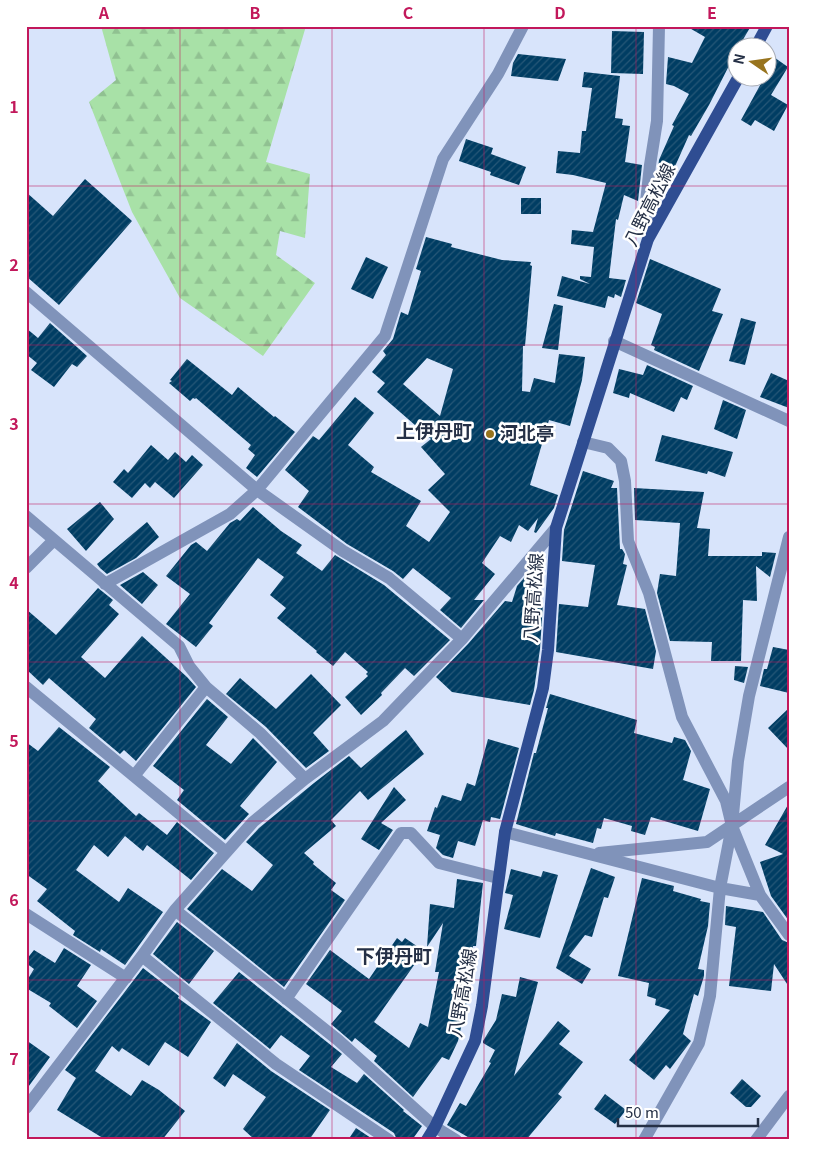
<svg xmlns="http://www.w3.org/2000/svg" width="815" height="1166" font-family="Georgia,'Noto Sans JP',serif">
<style>
.forest{fill:url(#forest-firs)}
.building{fill:url(#building-hatch);fill-rule:evenodd}
.lines{fill:none;stroke-linecap:round;stroke-linejoin:round}
.minor{stroke:#8093ba;stroke-width:12}
.major{stroke:#2f4d92;stroke-width:12}
.grid{fill:none;stroke:#c2185b;stroke-width:1;stroke-opacity:0.55}
.poi-dot{fill:#98741e;stroke:#fff;stroke-width:2}
.labels{text-anchor:middle;stroke-width:5;stroke-linejoin:round;paint-order:stroke}
.street-label{font-size:18px;fill:#253046;stroke:#fff}
.poi-label{font-size:18px;font-weight:bold;fill:#253046;stroke:#fff;text-anchor:start}
.neighbourhood-label{font-size:19px;font-weight:bold;fill:#253046;stroke:#fff}
.neatline{fill:none;stroke:#c2185b;stroke-width:2}
.grid-label{font-size:16px;text-anchor:middle;font-weight:bold;fill:#c2185b}
</style>
<defs>
<pattern id="forest-firs" width="22" height="20" patternUnits="userSpaceOnUse" patternTransform="scale(1.25)"><rect width="22" height="20" fill="#a8e1a7"/><path d="M5 1l3.5 6h-7zM16 11l3.5 6h-7z" fill="#90c191"/></pattern>
<pattern id="building-hatch" width="6" height="6" patternUnits="userSpaceOnUse" patternTransform="scale(1.25)"><rect width="6" height="6" fill="#003d63"/><path d="M-1 1l2-2M0 6l6-6M5 7l2-2" fill="none" stroke="#265777"/></pattern>
</defs>
<rect width="100%" height="100%" fill="#d8e4fb"/>
<!-- forest -->
<path class="forest" d="M101,26H306L266,162L310,174L305,238L280,231L276,255L315,283L263,356L180,298L132,212L89,102L116,80Z"/>
<!-- building -->
<path class="building" d="M686,26H751L738,48L709,105L691,136L689,135L656,209L654,202L659,160L674,126L672,125L689,94L674,86L666,84L668,57L692,63L705,37Z
M612,31L644,32L643,74L611,73Z
M768,53L788,67L771,95L788,105L774,131L755,120L751,126L741,120L764,78H768Z
M518,54L566,59L558,81L511,76L513,63Z
M584,72L620,76L615,118L623,119L622,125L630,126L625,162L642,165L638,201L624,195L618,220L616,219L609,278L626,280L621,297L615,294L614,298L608,296L605,308L557,296L562,276L590,284L580,279V276L591,277L594,247L571,244L572,230L593,232L606,183L573,175L556,173L558,151L580,153L582,131H586L592,88L582,87Z
M466,139L493,148L491,154L526,167L519,185L490,175L491,172L459,161Z
M85,179L132,221L59,305L26,276V192L53,216Z
M521,198H541V214H521Z
M426,237L452,244L451,247L502,260L531,262L530,265L532,266L525,346H523L522,391L530,392L534,378L555,383L559,354L585,357L582,380L570,426L549,420L530,485L558,495L554,508L536,533L534,532L538,518L528,531L519,525L511,542L500,536L482,563L495,574L474,600H484L461,628L440,610L451,598L413,568L403,579L393,571L347,544L298,507L309,491L285,470L313,436L319,440L355,397L374,413L348,445L374,467L371,472L421,501L406,526L429,542L450,512L428,490L445,474L421,447L431,439L377,392L385,383L372,372L386,355L383,351L393,339L401,312L408,315L421,271L416,269ZM427,358L453,369L440,416L403,384Z
M366,257L388,267L373,299L351,289Z
M650,259L721,289L712,311L723,314L699,371L654,350L655,347L651,345L662,314L636,303Z
M554,304L563,306L558,350L542,348Z
M741,318L756,322L745,365L729,361Z
M50,323L87,356L77,367L72,364L54,387L31,370L37,363L26,354V328L38,338Z
M187,359L232,395L238,387L274,417L275,416L295,432L257,477L246,468L255,455L248,449L251,445L196,398L195,399L193,398L190,401L169,383L172,381L170,380Z
M647,365L693,386L687,400L681,397L674,412L630,393L629,398L613,393L619,369L643,375Z
M771,373L789,381V408L760,397Z
M723,400L746,410L737,439L714,429Z
M662,435L733,452L725,477L708,471L707,474L655,461Z
M151,445L168,460L175,452L186,462L192,455L203,465L174,498L155,482L150,488L145,483L132,498L113,482L124,469L128,473Z
M583,471L614,481L611,488H617L620,549H622L625,554L623,564L627,565L617,605L645,609L656,651L653,669L556,652L559,604L588,607L595,565L562,561L564,530Z
M634,488L704,492L697,528L710,529L708,556H762V552L776,553L770,577L756,566L757,601L743,600L741,661H711L712,642L670,641L657,593L660,574L676,576L680,523L635,520Z
M100,502L114,519L86,551L67,529Z
M253,507L281,531L302,545L296,553L322,571L335,555L384,585L450,640L414,676L405,668L381,693L382,695L361,715L345,697L368,676L366,674L368,672L345,652L333,666L316,652L317,651L277,618L286,608L270,595L284,577L258,558L209,623L213,626L196,647L166,624L190,594L166,576L191,545L196,542L207,551L230,523L237,519L240,521Z
M147,522L159,537L136,558L107,574L100,568L97,564Z
M530,571L537,574L529,602L543,603L540,649L534,690L530,705L452,692L436,677L468,644L505,601L512,602L517,586Z
M143,572L158,585L142,604L120,585Z
M98,588L113,600L109,605L119,614L81,657L105,678L142,636L187,677L196,687L136,761L124,750L120,754L89,728L96,719L49,678L43,685L26,669V609L56,635Z
M773,647L789,650V693L760,686L764,669H767Z
M735,666L748,667L744,683L734,680Z
M311,674L341,705L313,733L329,751L306,768L266,727L226,694L240,678L276,709Z
M550,694L637,720L634,733L672,743L674,737L685,740L691,751L683,780L710,789L698,831L651,817L645,835L631,831L632,826L604,818L601,829L597,828L593,843L556,833L555,836L516,824L534,753H536L548,708H546Z
M207,699L228,717L206,745L231,764L253,738L277,762L240,806L249,814L225,840L177,800L184,790L153,766Z
M789,708V750L768,728Z
M59,727L110,767L98,781L136,816L139,813L167,835L177,822L214,853L191,880L147,845L143,851L125,836L108,857L94,845L76,870L119,902L128,888L163,912L125,965L101,949L100,952L73,935L75,931L37,901L47,889L26,874V742L38,751Z
M406,730L424,754L368,800L360,791L331,820L336,826L304,853L314,862L313,864L336,883L331,890L345,900L284,987L187,909L222,869L252,891L273,865L246,842L259,828L314,783L349,756L361,768Z
M488,739L519,748L500,819L491,817L490,822L483,820L475,846L458,841L453,858L443,855L436,848L440,835L427,831L435,807L437,808L442,795L461,801L467,783L475,786Z
M394,787L406,800L381,823L393,830L379,850L361,839Z
M789,803V921L771,896L760,862L783,854L765,845Z
M591,868L615,877L608,898L604,897L592,937L585,935L569,956L591,969L582,984L556,968Z
M511,869L541,877L543,871L558,875L540,938L504,929L513,895L505,893Z
M642,878L674,886L673,891L701,899L700,901L710,903L708,926L698,969L704,970V976L698,996L694,994L683,1034L691,1041L670,1069L666,1065L654,1080L629,1060L670,1010L655,1005L656,999L647,996L649,983L618,976Z
M457,879L483,883L476,946H473L465,992H469L458,1041L449,1060L442,1057L413,1097L374,1061L377,1056L355,1038L352,1042L331,1024L342,1011L306,984L330,950L369,979L397,938L402,942L405,938L424,951L374,1022L409,1048L420,1023L428,1027L439,972H435L443,923L427,947L430,904L454,908Z
M726,906L763,912L782,940L789,943V987L774,964L771,991L729,986L736,927L725,925Z
M177,922L214,951L189,984L153,954Z
M64,948L91,965L77,986L97,1001L77,1028L49,1006L51,1003L26,988V982L34,969L26,963V960L34,950L55,963Z
M143,968L179,996L178,998L211,1022L188,1057L165,1042L149,1066L122,1048L119,1052L112,1046L95,1071L131,1096L142,1080L159,1090L185,1111L162,1140H106L57,1110L76,1078L65,1070Z
M239,972L342,1054L331,1067L357,1083L364,1074L404,1110L403,1111L422,1126L412,1140H397L394,1133L299,1070L310,1056L281,1035L270,1049L213,1003Z
M520,977L538,982L514,1076L558,1021L570,1031L559,1044L583,1062L558,1094L562,1097L526,1140H473L447,1125L460,1103L466,1106L491,1063L489,1062L495,1050L483,1043V1041L496,1020L502,994L516,997Z
M26,1040L50,1057L26,1090Z
M237,1043L271,1071L330,1110L309,1140H255L243,1129L266,1097L233,1074L225,1087L213,1078Z
M742,1079L761,1096L751,1107H746L730,1093Z
M605,1094L626,1110L615,1124L594,1109Z
M356,1128L374,1140H348Z"/>
<g class="lines">
<!-- minor -->
<path class="minor" d="M648,239L646,202L650,165L657,121L659,26
M26,292L257,490L343,551L389,578L462,639
M614,341L789,421
M583,442L608,448L621,461L625,481L628,541L649,593L682,717L726,801L732,826L760,895L789,935
M26,516L179,646L189,666L206,687L260,733L305,779
M26,568L54,540
M105,584L230,514L257,490L385,336L443,159L498,74L523,26
M26,687L226,852
M134,776L206,687
M505,832L720,888L760,895
M599,853L707,842L789,787
M175,910L338,1040L435,1127L456,1140
M26,914L126,978
M142,956L276,1064L389,1140
M286,999L401,833H411L439,863L498,878
M26,1108L142,956L175,910L253,822L305,779L383,721L462,639L556,528
M644,1140L699,1043L710,996L720,888L732,826L738,761L749,696L789,537
M756,1140L789,1096"/>
<!-- major -->
<path class="major" d="M755,48L767,26
M427,1140L435,1127L475,1041L482,1006L505,832L543,688L548,650L556,528L648,239L738,78"/>
</g>
<!-- grid -->
<path class="grid" d="M180,26V1140M332,26V1140M484,26V1140M636,26V1140M26,186H789M26,345H789M26,504H789M26,662H789M26,821H789M26,980H789"/>
<!-- markers -->
<circle class="poi-dot" cx="490" cy="434" r="5"/>
<g class="labels">
<!-- street labels -->
<g class="street-label">
<text transform="translate(650 205) rotate(-63)" y="6">八野高松線</text>
<text transform="translate(534 598) rotate(-86)" y="6">八野高松線</text>
<text transform="translate(463 993) rotate(-80)" y="6">八野高松線</text>
</g>
<!-- poi labels -->
<g class="poi-label">
<text x="500" y="440">河北亭</text>
</g>
<!-- neighbourhood labels -->
<g class="neighbourhood-label">
<text x="434" y="438">上伊丹町</text>
<text x="394" y="963">下伊丹町</text>
</g>
</g>
<!-- border -->
<rect width="815" height="1166" fill="none" stroke="#ffffff" stroke-width="55"/>
<!-- north arrow -->
<g transform="translate(752 62) rotate(283)"><circle r="24" fill="#ffffff" stroke="#a8acb5"/>
<path d="M0-4L9 19L0 12L-9 19Z" fill="#98741e"/>
<text y="-8" font-size="14" font-weight="bold" text-anchor="middle" fill="#253046">N</text>
</g>
<!-- scale -->
<path d="M618 1118v8h140v-8" fill="none" stroke="#253046" stroke-width="2.5"/>
<text x="625" y="1118" font-size="15" fill="#253046" stroke="#ffffff" stroke-width="4" paint-order="stroke">50 m</text>
<rect x="28" y="28" width="760" height="1110" class="neatline"/>
<g class="grid-label">
<text x="104" y="19">A</text>
<text x="255" y="19">B</text>
<text x="408" y="19">C</text>
<text x="560" y="19">D</text>
<text x="712" y="19">E</text>
<text x="14" y="113">1</text>
<text x="14" y="271">2</text>
<text x="14" y="430">3</text>
<text x="14" y="589">4</text>
<text x="14" y="747">5</text>
<text x="14" y="906">6</text>
<text x="14" y="1065">7</text>
</g>
</svg>
